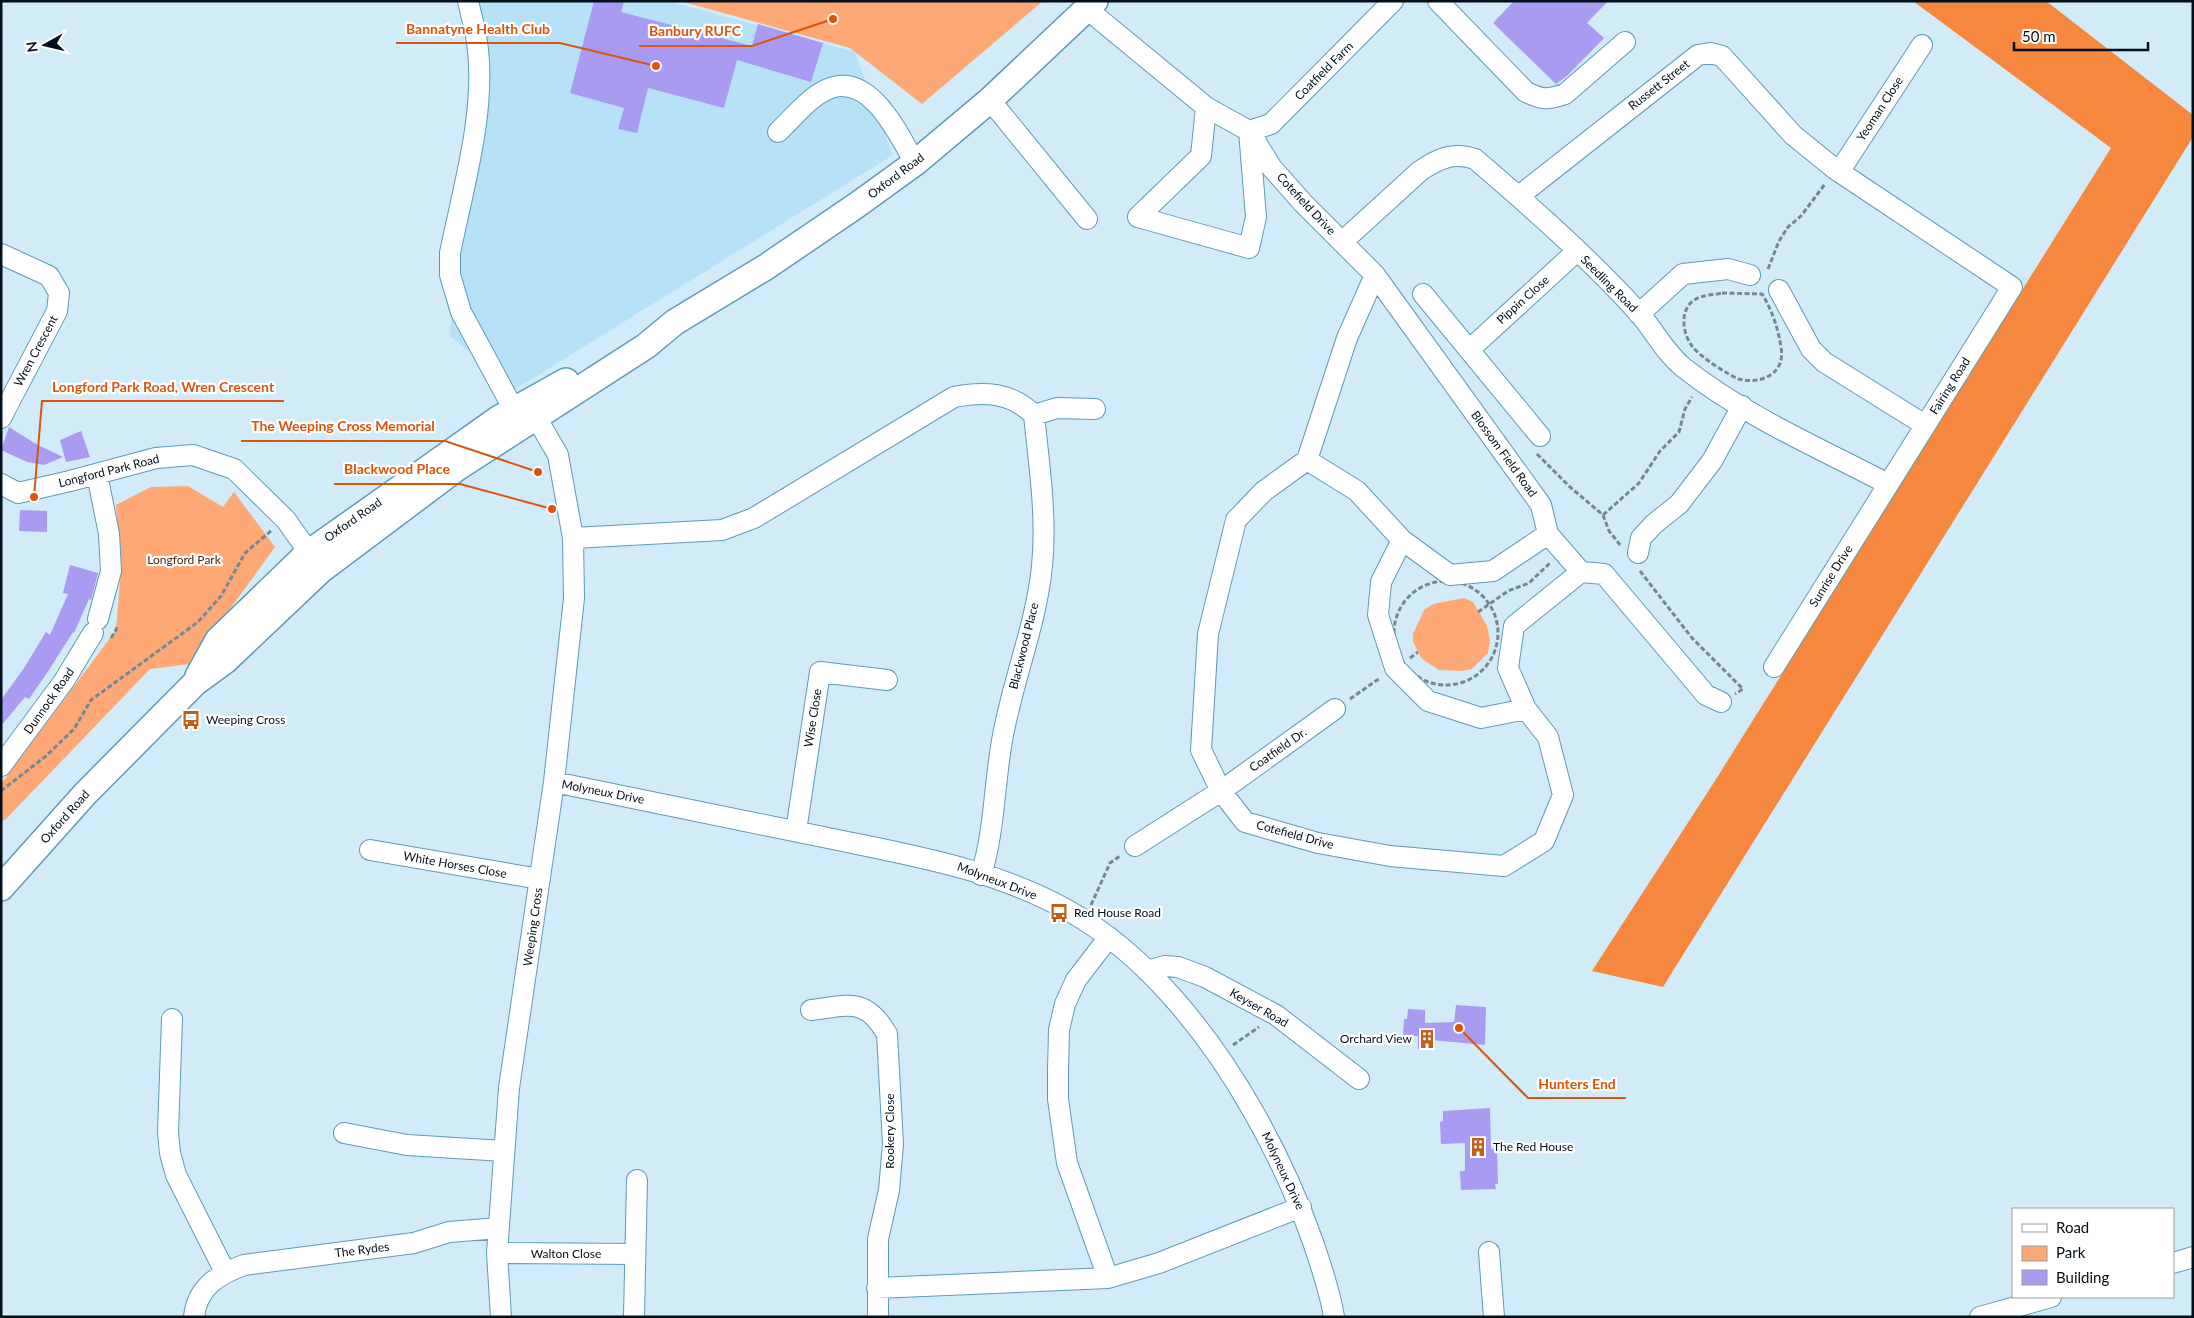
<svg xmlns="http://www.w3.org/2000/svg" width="2194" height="1318" font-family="Lato,sans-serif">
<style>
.built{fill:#b7e1f7}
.green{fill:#fda875}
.forest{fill:#f5873f}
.building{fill:#a99af2}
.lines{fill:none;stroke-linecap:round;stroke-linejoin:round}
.minor-casing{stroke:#5d9bb9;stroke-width:22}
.major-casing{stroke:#5d9bb9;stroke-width:28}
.path{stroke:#738794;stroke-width:3;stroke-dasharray:5 2.5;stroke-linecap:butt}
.minor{stroke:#fff;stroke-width:20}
.major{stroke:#fff;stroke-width:25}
.labels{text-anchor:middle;stroke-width:4.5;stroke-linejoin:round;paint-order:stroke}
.street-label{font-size:12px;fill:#000f1a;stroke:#fff}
.park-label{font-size:12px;fill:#4e2406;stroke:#fff}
.poi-label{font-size:12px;fill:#000f1a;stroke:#fff;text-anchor:start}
.leader{fill:none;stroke:#dc550d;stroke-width:2}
.callout-dot{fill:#dc550d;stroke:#fff;stroke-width:2}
.callout-label{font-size:14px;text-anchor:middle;font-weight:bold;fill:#dc550d;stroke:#fff;stroke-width:4.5;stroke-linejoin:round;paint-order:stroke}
</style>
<rect width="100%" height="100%" fill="#d2ebf8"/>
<!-- built -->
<path class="built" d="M474,1H668L855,52L893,155L514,390L450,336Z"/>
<!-- green -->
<path class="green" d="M680,1H1043L922,104L850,48Z
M188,486L223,507L234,492L275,547L190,664L150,669L6,819L1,821V784L116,630L121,570L116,505L151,487Z
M1464,598L1473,602L1487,626L1490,640L1488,653L1472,669L1462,671L1439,670L1422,659L1413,642V634L1424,610L1433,604Z"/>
<!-- forest -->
<path class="forest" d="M1913,1H2046L2193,115V137L1663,987L1592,971L1713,784L2111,148Z"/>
<!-- building -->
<path class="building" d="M594,1H624L621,12L752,46L758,24L823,43L811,82L737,60L724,108L648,88L637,133L618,129L624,108L570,93Z
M1514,1H1608L1587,23L1604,38L1567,76L1556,84L1493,23Z
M9,427L36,444L63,457L44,465L27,462L1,450Z
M81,431L90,457L66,462L60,440Z
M20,510L47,511V532L19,531Z
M70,565L98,573L91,600L89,599L74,633L73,632L49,670L29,699L25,697L1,726V700L24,668L46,632L50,635L68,594L63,593Z
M1456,1005L1486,1007L1485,1045L1432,1040V1050L1418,1049V1036H1403L1404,1019H1407L1408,1009L1425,1010V1023L1454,1022Z
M1490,1108L1491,1149L1497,1148L1498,1184H1495L1496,1189L1461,1190L1460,1171H1465V1143L1441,1144L1440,1122L1443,1121V1111Z"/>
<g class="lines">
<!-- minor casing -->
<g class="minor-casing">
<path id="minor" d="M468,1C471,15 475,28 477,42C487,109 463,188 450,253V275L461,312L521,423
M1438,1L1526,92C1543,100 1547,100 1565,94L1625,42
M1087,9L1206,107L1249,131L1272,168L1303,203L1375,275L1347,338L1307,460L1264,491L1236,520L1208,634L1201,750L1221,791L1245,822L1318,843L1390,856L1504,866L1544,841L1563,795L1548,737L1526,709
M990,100L1087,219
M778,132C793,118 809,97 828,89C870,71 899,135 915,163
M1839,172L1922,45
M1519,196L1698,55L1710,53L1722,56L1793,135L1835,169L2012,287L1774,667
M1138,217L1249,248L1256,217L1249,131L1271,124L1393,1
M1138,217L1201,156L1206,107
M1342,242L1420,171C1439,158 1453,152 1475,159C1531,207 1588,257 1638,312C1655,331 1664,352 1684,368C1745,416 1819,448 1888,484
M1,254L49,276L59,293L57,311L1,418
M1375,275L1541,505L1548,534L1581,572L1604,574L1706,695L1721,702
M1779,290L1811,349L1824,362L1925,425
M1423,294L1540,436
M1639,314L1683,274L1728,269L1750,275
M1469,350L1577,251
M1034,415L1057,408L1095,409
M1307,460L1357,491L1402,540
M97,474L109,534L111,571L98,619
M1,484L18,493L70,481L156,458L193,455L234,469L286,520L317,564
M1548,534L1493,571L1450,575L1402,540L1381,582L1378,615L1395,668L1428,701L1481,718L1526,709L1508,668L1514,626L1581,572
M573,538L722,530L754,518L954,397C984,391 1011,392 1034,415C1039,465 1047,515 1042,566C1036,628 1010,686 1001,747C994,790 994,833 981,875
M1638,553L1641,538L1654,524L1679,504L1712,461L1742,406
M1,766L64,681L93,633
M554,782C645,801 737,819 828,838C910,855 995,869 1069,911C1146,954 1210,1035 1253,1111C1277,1153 1297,1197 1313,1242C1321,1266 1330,1291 1334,1317
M796,831L820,672L887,680
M1135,846L1221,791L1335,709
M370,850L540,879
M1109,937L1076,980L1065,1004L1059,1030L1058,1070V1099L1067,1163L1108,1278L1159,1263L1301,1207
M1147,971L1165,966L1178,967L1205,977L1276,1015L1359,1079
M811,1010C848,1006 865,996 887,1034L893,1144L889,1190L878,1239V1317
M172,1019L168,1132L170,1153L176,1175L225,1272
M344,1133L407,1145L504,1151
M1489,1252L1494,1317
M497,1253L635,1254
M2173,1263L2193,1257
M877,1288L1108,1278
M194,1317C197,1287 219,1274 244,1265L414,1243L449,1232L499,1228
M501,1317L497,1253L509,1088L554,782L574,598L573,538L558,455L529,405
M634,1317L637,1180
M1980,1317L2051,1297"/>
</g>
<!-- major casing -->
<g class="major-casing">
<path id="major" d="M198,676L218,640L307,554L498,419L566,381
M1,888L85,794L195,683L225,661L321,570L457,468L646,346L675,322L766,267L857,205L915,163L990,100L1095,1"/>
</g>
<!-- path -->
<path class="path" d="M1768,269L1779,241L1788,227L1801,216L1825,184
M1722,293L1762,294C1772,310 1778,328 1781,347C1786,373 1762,385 1739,379C1728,375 1699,356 1692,346C1682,333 1679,308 1696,299C1702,295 1714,295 1722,293Z
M1537,454L1570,487L1603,515L1609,531L1621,546
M1603,515L1639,483L1660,451L1679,432L1685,409L1692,397
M1640,571L1692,638L1743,689L1735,694
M1394 633a52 52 0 1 1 104 0a52 52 0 1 1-104 0Z
M1478,612L1508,591L1529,583L1550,563
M111,638L116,630L117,626
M1410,658L1418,652
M1350,699L1380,678
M1,791L46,756L74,729L91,700L198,622L221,596L245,553L272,530
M1091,905L1110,863L1120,856
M1233,1045L1259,1027"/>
<!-- minor -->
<use href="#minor" class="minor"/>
<!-- major -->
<use href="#major" class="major"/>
</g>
<!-- icons -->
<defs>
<g id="bus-bare" transform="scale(1.5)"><path d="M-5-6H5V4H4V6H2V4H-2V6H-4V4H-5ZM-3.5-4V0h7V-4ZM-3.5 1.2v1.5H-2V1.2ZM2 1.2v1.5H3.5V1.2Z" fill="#bf5f18" stroke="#fff" stroke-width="2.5" paint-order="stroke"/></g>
<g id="building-bare" transform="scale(1.5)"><path d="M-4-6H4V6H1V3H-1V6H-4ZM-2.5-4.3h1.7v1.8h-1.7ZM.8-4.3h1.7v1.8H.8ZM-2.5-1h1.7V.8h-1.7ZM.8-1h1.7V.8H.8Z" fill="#bf5f18" stroke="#fff" stroke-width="2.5" paint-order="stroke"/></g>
</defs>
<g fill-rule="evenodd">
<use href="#bus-bare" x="191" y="720"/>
<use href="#bus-bare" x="1059" y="913"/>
<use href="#building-bare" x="1427" y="1039"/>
<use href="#building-bare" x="1478" y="1147"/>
</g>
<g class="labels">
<!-- street labels -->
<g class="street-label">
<text transform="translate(1324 71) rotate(-45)" y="4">Coatfield Farm</text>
<text transform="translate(1659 85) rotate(-38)" y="4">Russett Street</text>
<text transform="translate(1880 109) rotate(-57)" y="4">Yeoman Close</text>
<text transform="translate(896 176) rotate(-37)" y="4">Oxford Road</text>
<text transform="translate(1306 204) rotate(47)" y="4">Cotefield Drive</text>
<text transform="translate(1609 284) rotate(45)" y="4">Seedling Road</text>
<text transform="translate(1523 300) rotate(-42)" y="4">Pippin Close</text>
<text transform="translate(36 351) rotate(-62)" y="4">Wren Crescent</text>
<text transform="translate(1950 386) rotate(-58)" y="4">Fairing Road</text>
<text transform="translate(1504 454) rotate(54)" y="4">Blossom Field Road</text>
<text transform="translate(109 471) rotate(-14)" y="4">Longford Park Road</text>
<text transform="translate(353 520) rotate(-35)" y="4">Oxford Road</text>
<text transform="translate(1831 576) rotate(-58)" y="4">Sunrise Drive</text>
<text transform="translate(1024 646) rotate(-76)" y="4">Blackwood Place</text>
<text transform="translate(49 701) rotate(-55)" y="4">Dunnock Road</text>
<text transform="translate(813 718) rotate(-81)" y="4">Wise Close</text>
<text transform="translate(1278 750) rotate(-35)" y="4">Coatfield Dr.</text>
<text transform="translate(603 792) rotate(11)" y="4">Molyneux Drive</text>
<text transform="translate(65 817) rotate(-48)" y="4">Oxford Road</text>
<text transform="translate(1295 835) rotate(15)" y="4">Cotefield Drive</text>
<text transform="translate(455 865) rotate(10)" y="4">White Horses Close</text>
<text transform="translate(997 881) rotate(21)" y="4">Molyneux Drive</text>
<text transform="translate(533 927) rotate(-82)" y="4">Weeping Cross</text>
<text transform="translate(1259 1008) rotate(30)" y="4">Keyser Road</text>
<text transform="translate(890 1131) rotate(-90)" y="4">Rookery Close</text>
<text transform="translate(1283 1171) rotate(65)" y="4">Molyneux Drive</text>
<text transform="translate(362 1250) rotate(-7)" y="4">The Rydes</text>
<text x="566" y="1258">Walton Close</text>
</g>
<!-- park labels -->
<g class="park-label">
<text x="184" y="564">Longford Park</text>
</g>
<!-- poi labels -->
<g class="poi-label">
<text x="206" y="724">Weeping Cross</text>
<text x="1074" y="917">Red House Road</text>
<text x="1412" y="1043" text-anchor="end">Orchard View</text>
<text x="1493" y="1151">The Red House</text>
</g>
</g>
<!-- callouts -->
<path class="leader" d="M656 66L560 43H396M833 19L752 46H639M34 497L42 401H284M538 472L445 441H241M552 509L460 484H334M1459 1028L1528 1098H1626"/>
<g class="callout-dot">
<circle cx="656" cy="66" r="5"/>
<circle cx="833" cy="19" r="5"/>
<circle cx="34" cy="497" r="5"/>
<circle cx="538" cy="472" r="5"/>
<circle cx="552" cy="509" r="5"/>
<circle cx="1459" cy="1028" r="5"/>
</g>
<g class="callout-label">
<text x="478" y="34">Bannatyne Health Club</text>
<text x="695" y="36">Banbury RUFC</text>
<text x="163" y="392">Longford Park Road, Wren Crescent</text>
<text x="343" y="431">The Weeping Cross Memorial</text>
<text x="397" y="474">Blackwood Place</text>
<text x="1577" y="1089">Hunters End</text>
</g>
<!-- border -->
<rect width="2194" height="1318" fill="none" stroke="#000f1a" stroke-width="5"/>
<!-- legend -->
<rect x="2012" y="1208" width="162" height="90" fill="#ffffff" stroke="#999fa3"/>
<rect x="2022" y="1224" width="25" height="8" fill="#ffffff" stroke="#999fa3"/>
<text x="2056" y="1233" font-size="15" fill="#000f1a">Road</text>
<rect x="2022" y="1246" width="25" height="15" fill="#fda875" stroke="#999fa3"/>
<text x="2056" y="1258" font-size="15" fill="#000f1a">Park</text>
<rect x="2022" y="1270" width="25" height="15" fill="#a99af2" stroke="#999fa3"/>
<text x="2056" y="1283" font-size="15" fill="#000f1a">Building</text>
<!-- north arrow -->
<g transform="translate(45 45) rotate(262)" stroke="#ffffff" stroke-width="4" paint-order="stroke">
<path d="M0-4L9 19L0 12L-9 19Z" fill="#000f1a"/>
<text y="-8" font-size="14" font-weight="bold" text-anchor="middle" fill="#000f1a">N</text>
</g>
<!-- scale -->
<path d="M2014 42v8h134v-8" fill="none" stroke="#000f1a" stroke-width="2.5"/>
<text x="2022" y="42" font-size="15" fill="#000f1a" stroke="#ffffff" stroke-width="4" paint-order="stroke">50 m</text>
</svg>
